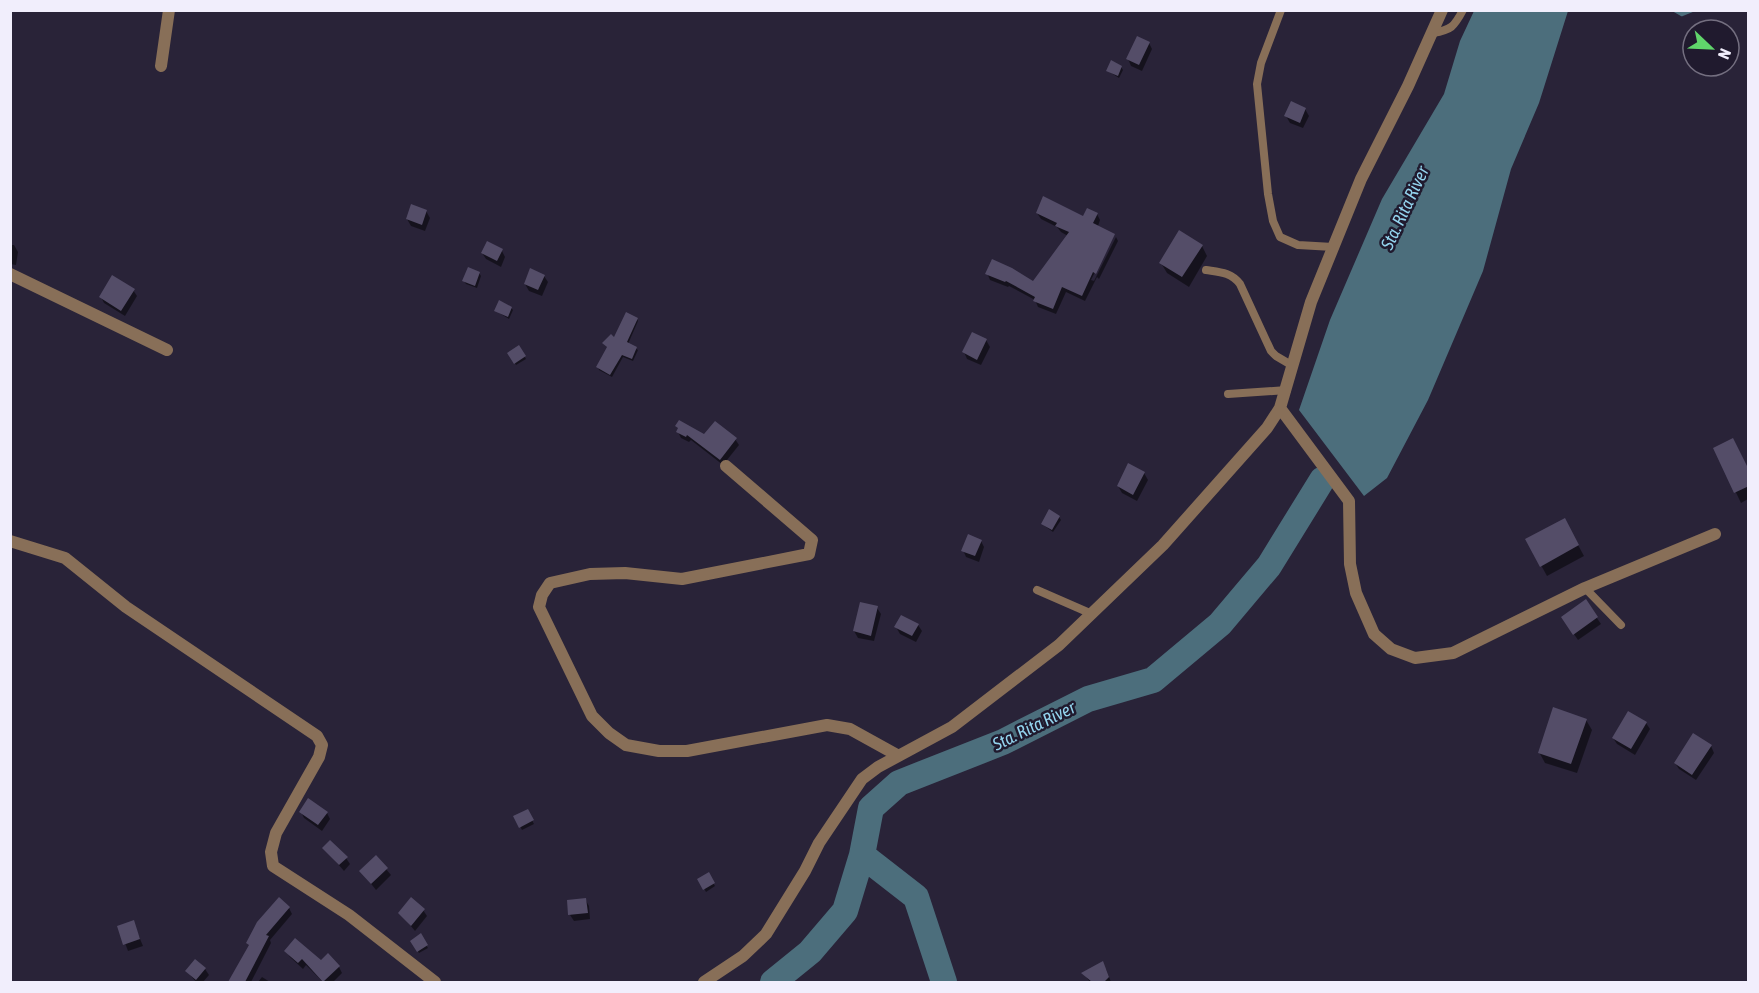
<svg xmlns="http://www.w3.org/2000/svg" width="1759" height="993" font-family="'Asap Condensed',sans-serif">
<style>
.water{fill:#4c6e7c}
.shadow{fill:#0007}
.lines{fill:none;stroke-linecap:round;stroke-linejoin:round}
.stream{stroke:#4c6e7c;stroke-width:4.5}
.river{stroke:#4c6e7c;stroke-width:26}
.building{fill:#544d68}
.lane{stroke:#886f58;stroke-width:8}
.street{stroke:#886f58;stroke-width:12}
.labels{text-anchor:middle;stroke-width:5;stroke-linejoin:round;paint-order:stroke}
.water-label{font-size:18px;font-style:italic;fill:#93d3ed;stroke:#201a2e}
</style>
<rect width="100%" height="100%" fill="#292338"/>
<!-- water -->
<path class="water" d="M1474,11H1568L1539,103L1511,169L1483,271L1428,400L1387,478L1364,496L1299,410L1330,320L1382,199L1444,94L1460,41Z"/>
<!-- shadow -->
<path class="shadow" d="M1149,43L1152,49L1142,71L1131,66L1128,59Z
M1121,67L1123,70L1119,78L1108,71Z
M1305,109L1309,116L1303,128L1290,123L1286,116Z
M426,211L430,218L425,231L411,226L407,219Z
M1037,213L1084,218L1097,214L1100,220L1098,226L1114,235L1091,280L1094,281L1116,237L1118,241L1099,279L1097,277L1085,301L1066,292L1056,314L1038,307L1035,300L1009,286L1008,287L990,280L987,273L1033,283L1068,236L1061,232L1057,227L1041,219Z
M10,245H14L18,252L16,265L10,264Z
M1202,246L1207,256L1189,287L1167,273L1161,263Z
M502,251L505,257L501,267L486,259L482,253Z
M479,273L481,276L477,288L466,284L464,281Z
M544,276L548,282L542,296L529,291L525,284Z
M133,290L137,296L125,316L104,303L101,297Z
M511,308L513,310L509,319L496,311Z
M637,319L638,321L628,344L638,350L633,361L623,357L612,377L599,370L598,367L608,348L604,343L615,339Z
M986,340L990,347L981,365L967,359L964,352Z
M519,347L526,359L516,365L509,353Z
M679,430L705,436L735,439L739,445L723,465L691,440L689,442L681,438L678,432Z
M1715,449L1748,471V499L1741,503Z
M1144,473L1148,480L1137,501L1122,493L1118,486Z
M1059,517L1061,520L1053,532L1042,524Z
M1570,530L1584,556L1547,576L1527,540Z
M981,541L984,547L979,562L966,557L963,550Z
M1586,602L1601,624L1578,640L1567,624Z
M877,608L881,614L874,641L858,638L854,631Z
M918,625L922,631L916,642L900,634L896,627Z
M1586,720L1592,730L1577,773L1545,763L1539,752Z
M1646,723L1650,729L1635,755L1617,744L1613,738Z
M1711,746L1714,753L1696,780L1679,769L1675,763Z
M527,811L534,824L522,830L515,817Z
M301,812L327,813L330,819L322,831L304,818Z
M324,848L346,858L350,864L344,871Z
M376,857L391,875L376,890L361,871Z
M708,874L715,886L706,892L699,879Z
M585,899L589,906L590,919L574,921L570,915Z
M289,908L292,914L270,940L271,943L251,982H230L250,947Z
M423,910L427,916L415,931L400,913Z
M133,922L143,946L128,951L119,927Z
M420,935L428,948L419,953L412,941Z
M286,951L339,967L342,973L333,982H323L306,965L303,969L290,957Z
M205,969L209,975L203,982H196L187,971Z
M1106,969L1111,982H1090L1083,973Z
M262,977L270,982H258Z"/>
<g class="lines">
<!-- stream -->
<path class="stream" d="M1675,10L1682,14L1692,10"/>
<!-- river -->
<path class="river" d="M862,855L916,897L944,982
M773,982L810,952L845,911L862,855L871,808L899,783L1003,742L1088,699L1153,680L1220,624L1269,566L1322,480"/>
</g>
<!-- building -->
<path class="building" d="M1137,36L1150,42L1139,65L1126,59Z
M1111,60L1122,66L1118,76L1106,71Z
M1291,101L1306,108L1300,123L1284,116Z
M1043,196L1083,216L1087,208L1098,213L1093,223L1115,234L1096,274L1093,272L1082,296L1062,287L1053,309L1033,301L1035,297L1006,281L1005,282L985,274L992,259L1012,268L1033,281L1069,232L1055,226L1057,223L1036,213Z
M411,204L427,210L422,225L406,219Z
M1179,230L1203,245L1182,277L1159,263Z
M487,241L503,249L497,261L481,253Z
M468,267L480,272L475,286L462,281Z
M530,268L545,275L538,290L524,284Z
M112,275L135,289L121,311L99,297Z
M499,300L512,307L508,317L494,311Z
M626,312L638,318L627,342L637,347L632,359L622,355L610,375L596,367L607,347L602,343L611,334L614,337Z
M972,332L987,339L977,360L962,352Z
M519,345L526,356L514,364L507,353Z
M679,420L704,434L715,421L737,438L720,460L687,435L686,437L676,432L678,428L675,426Z
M1733,438L1749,470V486L1734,493L1713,448Z
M1128,463L1145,472L1133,495L1117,486Z
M1049,509L1060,516L1052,530L1041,524Z
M1565,518L1579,545L1540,567L1525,539Z
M968,534L982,540L975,556L961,551Z
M1586,599L1598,617L1573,635L1561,617Z
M860,602L878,606L871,636L853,631Z
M901,615L919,624L912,636L894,627Z
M1553,707L1587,719L1571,764L1538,753Z
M1628,711L1647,722L1631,749L1612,738Z
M1693,733L1712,745L1692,775L1674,763Z
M308,798L328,812L318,825L299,812Z
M528,809L534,820L519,828L513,816Z
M330,840L348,857L339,865L322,848Z
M376,855L388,868L371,884L359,871Z
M709,872L715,883L703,890L697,879Z
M279,897L290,907L266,935L269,936L245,982H228L249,945L246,943L257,922Z
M411,897L425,909L411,926L398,913Z
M586,898L588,913L568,915L567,900Z
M134,920L140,939L123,945L117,926Z
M421,933L428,945L417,952L410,941Z
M295,938L321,960L328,953L340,966L323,982L302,959L298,963L284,951Z
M195,959L206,968L196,980L185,971Z
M1103,961L1109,977L1104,982H1092L1081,973Z"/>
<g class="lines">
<!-- lane -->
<path class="lane" d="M1281,10L1261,63L1257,84L1268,194L1273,221L1280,237L1298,245L1333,247
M1433,33C1451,30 1454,27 1463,10
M1206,270C1219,272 1231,272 1240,284L1271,351L1276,356L1293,366
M1228,394L1287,390
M1585,588L1621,625
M1037,590L1092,614"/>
<!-- street -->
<path class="street" d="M161,66L169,10
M10,274L167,350
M1280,408L1349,501L1350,564L1356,593L1374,634L1391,649L1415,658L1453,653L1585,588L1715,534
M726,466L812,540L809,554L682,579L625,573L590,574L550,583L542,595L539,607L592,716L609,733L626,745L659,751H687L827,725L850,729L897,755
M10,541L65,558L126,607L317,736L322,745L319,757L276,833L271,852L273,866L349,915L435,982
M704,982L743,956L766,934L805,871L819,843L862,779L878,767L952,727L1059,645L1163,545L1267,428L1280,408L1311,302L1361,179L1408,86L1442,10"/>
</g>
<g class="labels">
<!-- water labels -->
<g class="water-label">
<text transform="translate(1405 208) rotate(-65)" y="6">Sta. Rita River</text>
<text transform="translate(1034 726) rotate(-26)" y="6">Sta. Rita River</text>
</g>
</g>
<!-- border -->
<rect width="1759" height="993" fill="none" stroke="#f1eefc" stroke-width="24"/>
<!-- north arrow -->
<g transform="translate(1711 48) rotate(113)"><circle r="28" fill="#201a2e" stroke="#746f80" stroke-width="1.5"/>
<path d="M0-4.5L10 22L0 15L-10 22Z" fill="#60d56b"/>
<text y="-9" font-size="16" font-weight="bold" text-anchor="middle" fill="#f1eefc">N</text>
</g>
</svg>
